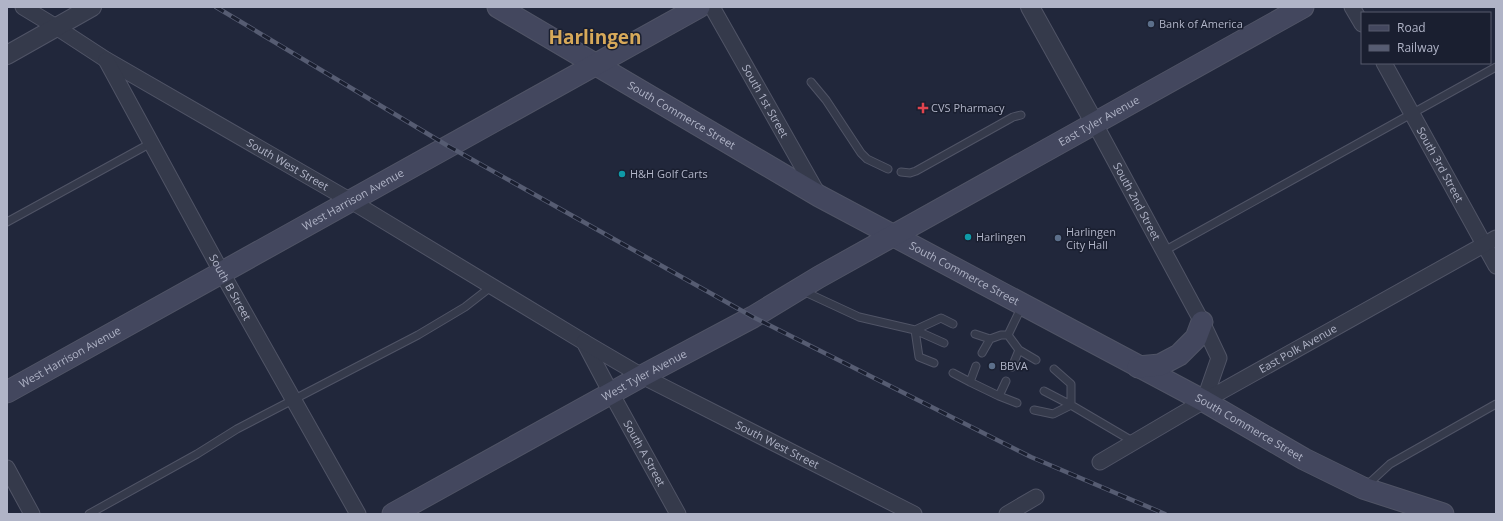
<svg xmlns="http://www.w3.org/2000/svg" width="1503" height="521" font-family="'Open Sans',sans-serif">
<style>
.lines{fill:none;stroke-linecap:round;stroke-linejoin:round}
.service-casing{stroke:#505466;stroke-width:9}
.minor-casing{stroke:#505466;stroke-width:17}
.tertiary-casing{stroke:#505466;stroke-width:20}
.secondary-casing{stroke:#505466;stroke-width:23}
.service{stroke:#353a4b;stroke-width:7}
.minor{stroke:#353a4b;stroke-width:15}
.tertiary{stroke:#353a4b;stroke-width:18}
.secondary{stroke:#43475e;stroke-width:21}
.rail-casing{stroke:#565c72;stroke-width:4.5}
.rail{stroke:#1a1f30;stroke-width:3;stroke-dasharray:9;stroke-linecap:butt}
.service-dot{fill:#5c6f8a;stroke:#1a1f30;stroke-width:1.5}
.health-dot{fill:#e0444e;stroke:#1a1f30;stroke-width:1.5}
.culture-dot{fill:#0f9aa8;stroke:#1a1f30;stroke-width:1.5}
.labels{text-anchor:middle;stroke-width:3;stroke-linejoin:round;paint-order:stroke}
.poi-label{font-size:11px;fill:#b0b4c7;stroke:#1a1f30;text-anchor:start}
.street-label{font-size:11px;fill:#b0b4c7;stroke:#1a1f30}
.town-label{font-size:19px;font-weight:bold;fill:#d7a95a;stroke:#1a1f30}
</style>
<rect width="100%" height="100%" fill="#21273b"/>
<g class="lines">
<!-- service casing -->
<g class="service-casing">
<path id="service" d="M811,82L826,100L861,153L867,159L888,169
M901,172L910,173L916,171L1013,117L1021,115
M7,222L151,143
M1164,251L1496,67
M803,291L859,317L915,330L944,343
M915,330L919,357L934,363
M915,330L941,318L953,324
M975,334L990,339L1001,335H1008L1022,306
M1008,335L1019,350L1036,360
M982,353L990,339
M976,366L970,382L999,396L1006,381
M1012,367L1019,350
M1054,369L1071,384V405
M953,373L970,382
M1044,391L1071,405L1134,442
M999,396L1017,403
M1034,410L1053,414L1071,405
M1365,487L1390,464L1496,404
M89,514L197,454L237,429L418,335L465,307L492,286"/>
</g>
<!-- minor casing -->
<g class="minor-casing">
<g id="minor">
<path id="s1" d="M23,7L56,27L105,59L351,201L584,342L611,393L678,514"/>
<path id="s2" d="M712,7L819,196"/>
<path d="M1352,7L1362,24"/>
<path id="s3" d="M106,60L222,273L358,514"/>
<path id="s4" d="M1384,63L1496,266"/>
<path id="s5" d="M1095,124L1202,322L1219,358L1204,401"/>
<path id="s6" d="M584,342L642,376L914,514"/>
<path id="s7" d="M1100,462L1204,401L1496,238"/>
<path d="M7,468L32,514"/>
<path d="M1007,514L1036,497"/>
</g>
</g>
<!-- tertiary casing -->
<g class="tertiary-casing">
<path id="tertiary" d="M1030,7L1095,124
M7,55L92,7"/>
</g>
<!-- secondary casing -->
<g class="secondary-casing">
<g id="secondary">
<path id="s8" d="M498,7L819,196L1204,401L1304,459L1363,488L1443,514"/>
<path d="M1138,367L1160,365L1179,355L1196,338L1202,322"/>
<path id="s9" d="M7,392L699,7"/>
<path id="s10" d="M393,514L642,376L753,317L819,277L1303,7"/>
</g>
</g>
<!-- service -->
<use href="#service" class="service"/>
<!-- minor -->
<use href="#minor" class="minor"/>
<!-- tertiary -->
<use href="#tertiary" class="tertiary"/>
<!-- secondary -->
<use href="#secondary" class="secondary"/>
<!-- rail casing -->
<g class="rail-casing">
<path id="rail" d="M216,7L448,146L753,317L1031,457L1165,514"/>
</g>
<!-- rail -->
<use href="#rail" class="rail"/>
</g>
<!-- markers -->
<g class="service-dot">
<circle cx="1151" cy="24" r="4"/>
<circle cx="1058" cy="238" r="4"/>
<circle cx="992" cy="366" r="4"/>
</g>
<path class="health-dot" d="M921 102h4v4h4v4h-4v4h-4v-4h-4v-4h4z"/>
<g class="culture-dot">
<circle cx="622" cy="174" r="4"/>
<circle cx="968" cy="237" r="4"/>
</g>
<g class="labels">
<!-- poi labels -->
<g class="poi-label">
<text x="1159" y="28">Bank of America</text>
<text x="931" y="112">CVS Pharmacy</text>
<text x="630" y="178">H&amp;H Golf Carts</text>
<text x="1066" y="236">Harlingen<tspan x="1066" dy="13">City Hall</tspan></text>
<text x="976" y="241">Harlingen</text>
<text x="1000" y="370">BBVA</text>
</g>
<!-- street labels -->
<g class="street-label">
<text dy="4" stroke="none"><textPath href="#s2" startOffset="108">South 1st Street</textPath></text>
<text dy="4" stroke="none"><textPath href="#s8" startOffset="213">South Commerce Street</textPath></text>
<text dy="4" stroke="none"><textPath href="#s10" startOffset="808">East Tyler Avenue</textPath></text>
<text dy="4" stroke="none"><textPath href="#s1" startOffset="308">South West Street</textPath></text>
<text dy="4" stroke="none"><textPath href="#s4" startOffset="116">South 3rd Street</textPath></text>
<text dy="4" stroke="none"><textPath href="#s9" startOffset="396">West Harrison Avenue</textPath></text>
<text dy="4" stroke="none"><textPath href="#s5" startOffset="88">South 2nd Street</textPath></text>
<text dy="4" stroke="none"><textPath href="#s8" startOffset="537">South Commerce Street</textPath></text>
<text dy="4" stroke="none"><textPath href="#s3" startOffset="259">South B Street</textPath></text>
<text dy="4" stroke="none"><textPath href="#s7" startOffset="228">East Polk Avenue</textPath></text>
<text dy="4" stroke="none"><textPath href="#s9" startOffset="72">West Harrison Avenue</textPath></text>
<text dy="4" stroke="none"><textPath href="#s10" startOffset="287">West Tyler Avenue</textPath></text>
<text dy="4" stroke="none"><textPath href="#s8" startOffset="861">South Commerce Street</textPath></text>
<text dy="4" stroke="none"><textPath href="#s6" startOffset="219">South West Street</textPath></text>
<text dy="4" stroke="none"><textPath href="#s1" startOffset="780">South A Street</textPath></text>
</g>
<!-- town labels -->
<g class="town-label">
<text x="595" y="44">Harlingen</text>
</g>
</g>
<!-- border -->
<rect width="1503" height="521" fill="none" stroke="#b0b4c7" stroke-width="16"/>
<!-- legend -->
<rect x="1361" y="12" width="130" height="52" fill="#1a1f30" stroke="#565b6c"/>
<rect x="1369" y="25" width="20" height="6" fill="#43475e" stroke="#565b6c"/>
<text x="1397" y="32" font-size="12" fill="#b0b4c7">Road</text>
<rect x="1369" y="45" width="20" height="6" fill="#565c72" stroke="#565b6c"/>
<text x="1397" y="52" font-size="12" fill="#b0b4c7">Railway</text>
</svg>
